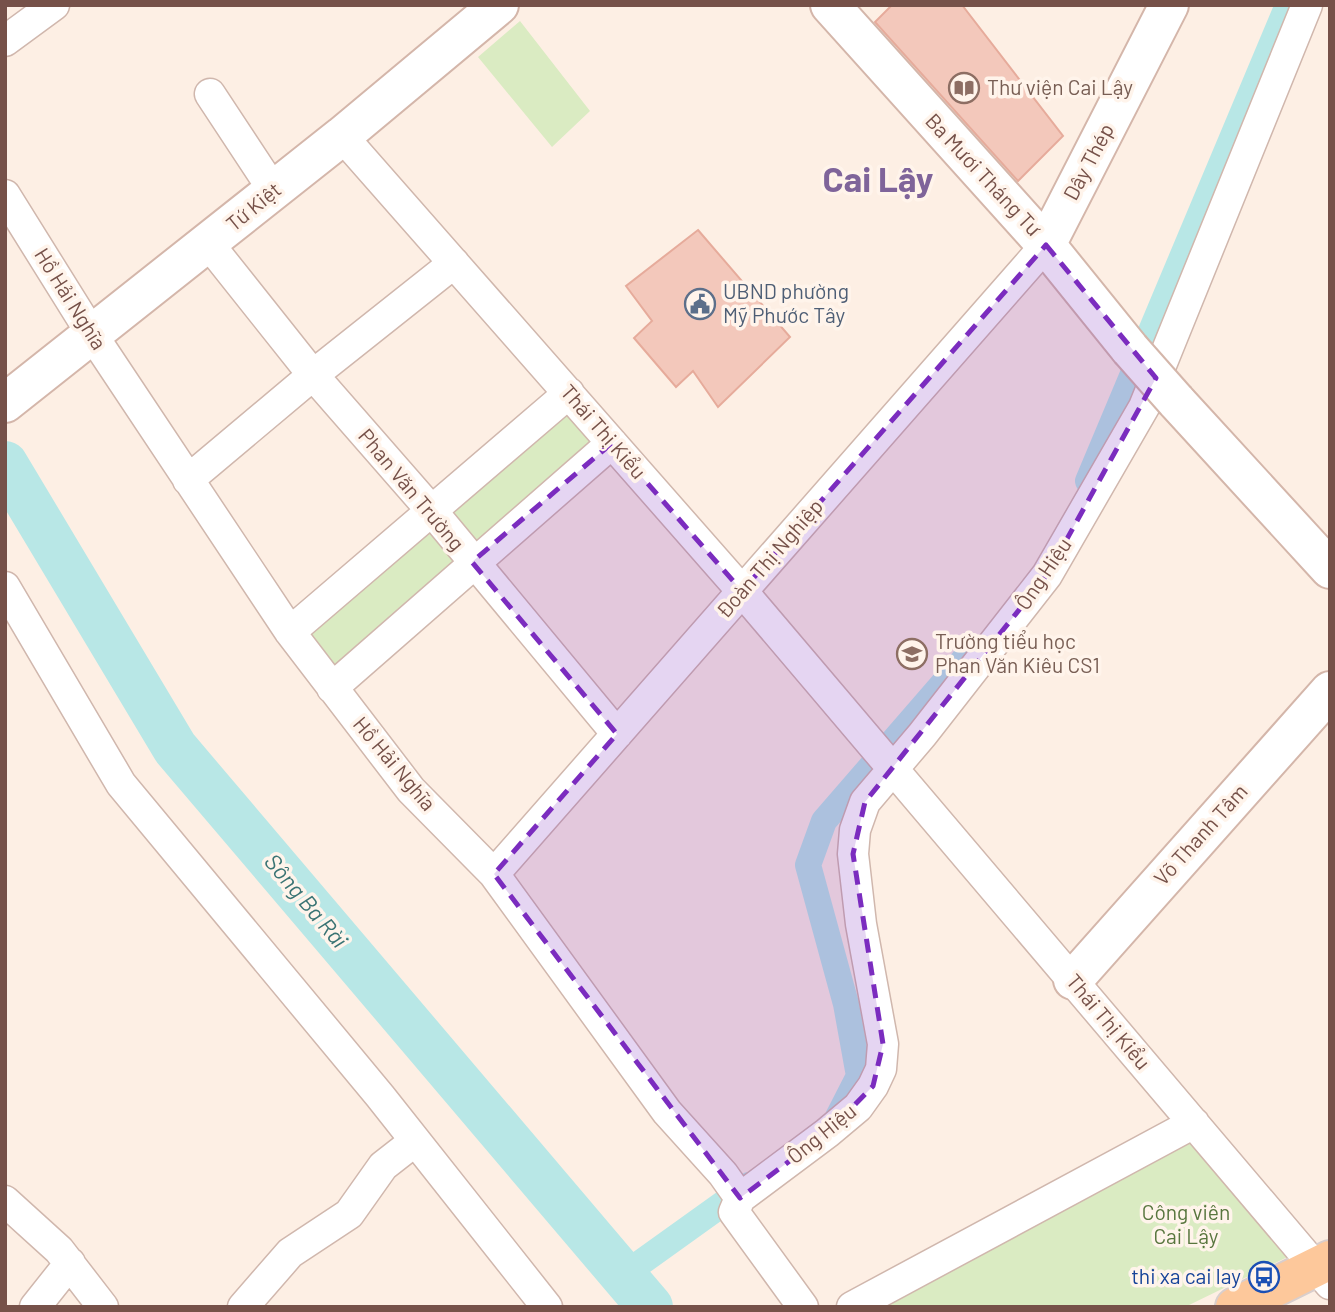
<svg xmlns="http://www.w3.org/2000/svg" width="1335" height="1312" font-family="Barlow,sans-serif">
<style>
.green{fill:#daebc2}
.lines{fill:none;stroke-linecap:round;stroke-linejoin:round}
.canal{stroke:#b8e7e6;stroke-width:26}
.river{stroke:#b8e7e6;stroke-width:46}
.building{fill:#f3c8bb;stroke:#e6ab9b;stroke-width:2}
.street-casing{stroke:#d0b7ad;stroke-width:33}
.secondary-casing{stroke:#d4b6aa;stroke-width:42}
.primary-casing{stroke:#d9cecc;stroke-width:42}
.street{stroke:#fff;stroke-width:30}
.secondary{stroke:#fff;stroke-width:38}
.primary{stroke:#fdc89b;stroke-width:38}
.secondary-bridge-casing{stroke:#d4b6aa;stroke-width:42;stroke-linecap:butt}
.secondary-bridge{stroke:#fff;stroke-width:38}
.marked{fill:#7b2cbf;fill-opacity:0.2;stroke:#7b2cbf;stroke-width:5;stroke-dasharray:14 9;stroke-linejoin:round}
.labels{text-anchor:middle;stroke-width:7;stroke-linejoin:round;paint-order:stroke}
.education-label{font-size:21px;fill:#785e54;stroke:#fff4eb;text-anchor:start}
.street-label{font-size:21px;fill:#765149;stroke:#fff4eb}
.service-label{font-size:21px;fill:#4e5e75;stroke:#fff4eb;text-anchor:start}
.park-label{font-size:21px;fill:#58763e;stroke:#fff4eb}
.transit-label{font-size:21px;fill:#164399;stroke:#fff4eb;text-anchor:end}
.water-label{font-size:23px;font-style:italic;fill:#3a7474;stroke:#fff4eb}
.town-label{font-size:35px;font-weight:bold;fill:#7f649a;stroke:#fff4eb}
</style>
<rect width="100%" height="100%" fill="#fdefe4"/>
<!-- green -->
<path class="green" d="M520,21L590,111L552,147L478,57Z
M569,393L612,443L332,688L290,632Z
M1204,1136L1302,1250L1185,1307H864Z"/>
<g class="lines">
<!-- canal -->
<path class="canal" d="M1088,481L1288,5
M838,1117L859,1076L846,1004L808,865L824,821L967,656
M622,1276L749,1185"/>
<!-- river -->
<path class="river" d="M5,464L175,748L650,1307"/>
</g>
<!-- building -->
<path class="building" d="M892,5H962L1063,136L1018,181L875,22Z
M698,230L790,337L718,407L693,371L676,387L634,338L652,321L626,286Z"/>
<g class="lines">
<!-- street casing -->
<g class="street-casing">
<path id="street" d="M5,41L54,5
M210,94L274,191
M342,136L742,591L1330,1284
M5,195L93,336L290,632L411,790L494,874L667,1112L723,1174L740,1198
M208,243L313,375L431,510L617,734
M188,480L313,375L454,263
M5,587L121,784L380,1096L547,1307
M290,632L569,393
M332,688L612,443
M494,874L1046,245
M740,1198L827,1133L858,1107L873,1086L881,1069L883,1044L861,924L853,854L855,830L865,802L922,735L1047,575L1144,407L1307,5
M740,1198L734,1212L803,1307
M5,1201L59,1250L103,1307
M35,1307L70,1263
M243,1307L290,1253L349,1214L383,1166L415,1141
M852,1307L1194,1123"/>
</g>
<!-- secondary casing -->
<g class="secondary-casing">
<path id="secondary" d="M830,5L1046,245L1130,349
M1046,245L1169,5
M1176,401L1330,569
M5,403L342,136L499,5
M1073,980L1330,691"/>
</g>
<!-- primary casing -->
<g class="primary-casing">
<path id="primary" d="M1235,1307L1330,1260"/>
</g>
<!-- street -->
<use href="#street" class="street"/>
<!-- secondary -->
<use href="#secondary" class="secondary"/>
<!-- primary -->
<use href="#primary" class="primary"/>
<!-- secondary-bridge casing -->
<g class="secondary-bridge-casing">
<path id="secondary-bridge" d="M1130,349L1176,401"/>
</g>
<!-- secondary-bridge -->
<use href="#secondary-bridge" class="secondary-bridge"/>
</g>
<!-- marked area -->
<path class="marked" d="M1046,245L1156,378L1047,575L865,802L853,854L883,1044L873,1086L827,1133L740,1198L494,874L617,734L472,562L612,443L742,591Z"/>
<!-- icons -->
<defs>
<g id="library-ring" transform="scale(1.575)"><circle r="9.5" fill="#fff4eb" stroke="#8d6e63" stroke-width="1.5"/><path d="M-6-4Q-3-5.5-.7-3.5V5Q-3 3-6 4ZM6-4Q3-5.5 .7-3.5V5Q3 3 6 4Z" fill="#8d6e63"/></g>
<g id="civic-ring" transform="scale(1.575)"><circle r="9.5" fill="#fff4eb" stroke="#5c6f8a" stroke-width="1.5"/><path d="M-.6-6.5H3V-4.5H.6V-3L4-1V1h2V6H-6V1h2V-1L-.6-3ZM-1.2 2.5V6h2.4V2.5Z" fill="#5c6f8a"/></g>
<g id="school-ring" transform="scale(1.575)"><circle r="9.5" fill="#fff4eb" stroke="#8d6e63" stroke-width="1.5"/><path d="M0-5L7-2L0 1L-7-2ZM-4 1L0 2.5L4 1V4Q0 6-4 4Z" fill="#8d6e63"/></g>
<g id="bus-ring" transform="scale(1.575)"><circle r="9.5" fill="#fff4eb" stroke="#1a4fb4" stroke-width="1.5"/><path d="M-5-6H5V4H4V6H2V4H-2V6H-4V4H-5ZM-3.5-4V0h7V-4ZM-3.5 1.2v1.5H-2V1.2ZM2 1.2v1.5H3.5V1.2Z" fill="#1a4fb4"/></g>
</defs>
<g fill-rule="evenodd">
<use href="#library-ring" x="964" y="88"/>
<use href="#civic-ring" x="700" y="304"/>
<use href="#school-ring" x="912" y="654"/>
<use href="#bus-ring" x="1264" y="1277"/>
</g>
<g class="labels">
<!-- education labels -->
<g class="education-label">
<text x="987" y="95">Thư viện Cai Lậy</text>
<text x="935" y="649">Trường tiểu học<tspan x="935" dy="24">Phan Văn Kiêu CS1</tspan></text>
</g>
<!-- street labels -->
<g class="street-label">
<text transform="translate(1089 162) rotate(-62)" y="7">Dây Thép</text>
<text transform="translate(983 175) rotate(47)" y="7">Ba Mươi Tháng Tư</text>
<text transform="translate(254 207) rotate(-39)" y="7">Tứ Kiệt</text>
<text transform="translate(70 299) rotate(58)" y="7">Hồ Hải Nghĩa</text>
<text transform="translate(603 432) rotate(49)" y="7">Thái Thị Kiểu</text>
<text transform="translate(411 490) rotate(50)" y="7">Phan Văn Trường</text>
<text transform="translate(770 559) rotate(-49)" y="7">Đoàn Thị Nghiệp</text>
<text transform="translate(1044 574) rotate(-56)" y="7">Ông Hiệu</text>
<text transform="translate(394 764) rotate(50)" y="7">Hồ Hải Nghĩa</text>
<text transform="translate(1201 835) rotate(-48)" y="7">Võ Thanh Tâm</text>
<text transform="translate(1108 1022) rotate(50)" y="7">Thái Thị Kiểu</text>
<text transform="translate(822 1134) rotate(-39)" y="7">Ông Hiệu</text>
</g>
<!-- service labels -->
<g class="service-label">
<text x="723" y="299">UBND phường<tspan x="723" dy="24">Mỹ Phước Tây</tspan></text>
</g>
<!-- park labels -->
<g class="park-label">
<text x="1186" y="1220">Công viên<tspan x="1186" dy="24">Cai Lậy</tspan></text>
</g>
<!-- transit labels -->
<g class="transit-label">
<text x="1241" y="1284">thi xa cai lay</text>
</g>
<!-- water labels -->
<g class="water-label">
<text transform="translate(306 901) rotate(50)" y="8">Sông Ba Rài</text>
</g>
<!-- town labels -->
<g class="town-label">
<text x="878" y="192">Cai Lậy</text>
</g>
</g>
<!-- border -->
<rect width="1335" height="1312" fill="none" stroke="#765149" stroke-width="14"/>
</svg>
